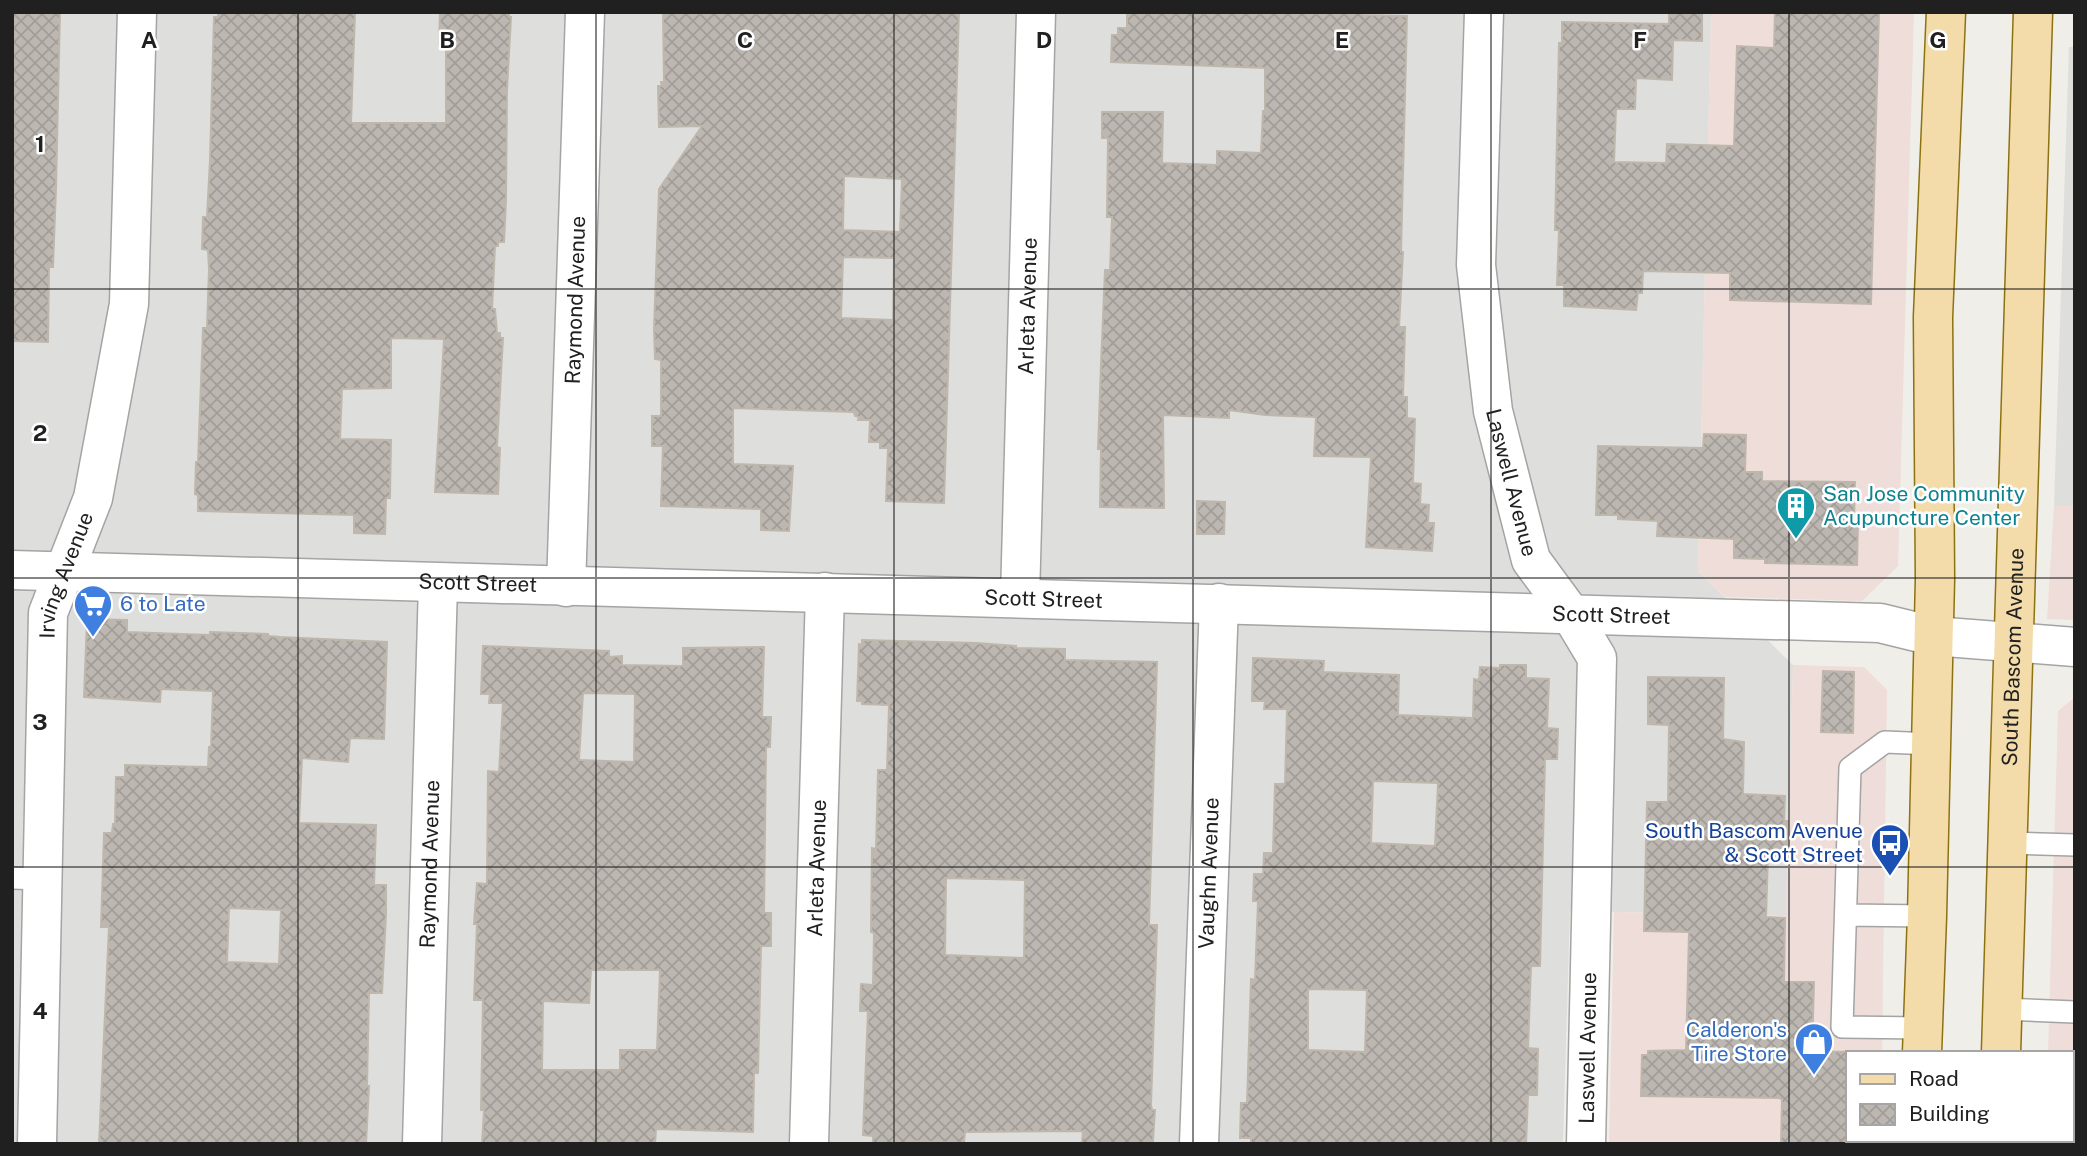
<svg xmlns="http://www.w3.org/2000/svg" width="2087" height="1156" font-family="'Public Sans',sans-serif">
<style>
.residential{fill:#dededd}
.commercial{fill:#eeddd9}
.building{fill:url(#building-cross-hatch);stroke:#c0b7ac;stroke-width:2;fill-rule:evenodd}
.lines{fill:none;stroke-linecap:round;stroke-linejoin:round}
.service-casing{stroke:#a4a4a4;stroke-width:24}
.minor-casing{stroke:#a4a4a4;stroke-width:41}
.primary-casing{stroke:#8d7210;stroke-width:41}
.service{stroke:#fff;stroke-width:21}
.minor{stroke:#fff;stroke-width:38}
.primary{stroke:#f3dcaa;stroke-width:38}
.grid{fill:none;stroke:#202020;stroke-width:2;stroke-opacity:0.55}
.labels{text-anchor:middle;stroke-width:5;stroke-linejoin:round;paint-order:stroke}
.street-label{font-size:21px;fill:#202020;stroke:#fff}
.culture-label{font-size:21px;fill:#0d838f;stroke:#fff;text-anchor:start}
.shop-label{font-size:21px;fill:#366cbe;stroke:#fff;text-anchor:start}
.transit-label{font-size:21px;fill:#164399;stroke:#fff;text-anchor:end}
.grid-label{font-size:23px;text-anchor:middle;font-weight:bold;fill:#202020;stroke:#fff;stroke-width:5;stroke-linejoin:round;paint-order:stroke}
</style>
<defs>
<pattern id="building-cross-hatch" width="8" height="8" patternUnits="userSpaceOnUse" patternTransform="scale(1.75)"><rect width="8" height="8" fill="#bdb7b1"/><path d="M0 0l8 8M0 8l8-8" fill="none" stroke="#a29d98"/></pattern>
</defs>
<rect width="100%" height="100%" fill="#f0eee8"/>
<!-- residential -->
<path class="residential" d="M12,12H1711L1698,571L1793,665L1786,916L1570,911L1563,1144H12Z
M2069,47H2075V506H2054Z"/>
<!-- commercial -->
<path class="commercial" d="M1711,12H1914L1898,566L1862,601L1725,597L1698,571Z
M2054,506H2075V620L2047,619Z
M1793,665L1864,667L1887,690L1882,1053H1847V1140H1880V1144H1609L1614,912L1786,916Z
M2075,697V1144H2045V1140H2071V1053H2048L2058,711Z"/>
<!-- building -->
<path class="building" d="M12,12H60L56,188L53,267H49L48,342L12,341Z
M218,12H355L351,123H446V45H439L440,12H509V17H511L507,90L506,200L504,242H498V246H495L492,309H495L497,333H500V338H503L497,447L500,448L498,494L435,492L444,339L391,338V388L342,389L340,439L391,440L390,498H386L385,534L354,533V515L198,511V495L195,494L196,462H198L203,328H207L209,269L208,250L202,249L203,217H207L210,160L214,17H218Z
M663,12H959L944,503L886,501L888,448H880V442H869L870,420H858L859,417L855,416L854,412L733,408V464L793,466L789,531L761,530V509L661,506L663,446H652V416H661V360L655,359L654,329L659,189L702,126L659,127L658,86H662L661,82H664ZM844,176L902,179L900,232L843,230ZM843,257L894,258L893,320L841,318Z
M1127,12H1363V15L1407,16L1401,252H1403L1399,327H1405L1403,397H1407V418L1415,419L1413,483L1421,484L1420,504L1429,505L1428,523H1434L1432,551L1366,547L1371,457L1314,456L1316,417L1265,415L1229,410V418L1163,415L1164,508L1100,507L1101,449H1098L1101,364L1105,270H1110L1112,217H1107L1108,138H1102V112H1163L1162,163L1217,165V151L1261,153L1263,111H1265V68L1111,62L1112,35H1118V28H1127Z
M1669,12H1702V41L1673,40L1672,80L1636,78L1635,109H1616L1614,162L1666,163L1667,144L1734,146L1737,46L1774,48L1775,12H1879L1871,304L1730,300V273L1643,271L1642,293H1638L1636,310L1564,306V285H1557L1559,230H1555L1559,43H1562V22L1669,24Z
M1704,434L1746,435L1745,472H1762V481L1855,482L1854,522H1858L1857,565L1765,563V559L1734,558V539L1657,536L1658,521L1618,519V515H1596L1598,446L1703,448Z
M1197,501L1225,502L1224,534H1197Z
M87,619L127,620V632L210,635V632L268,634V636L280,637L387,642L384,739L350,738L348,762L302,758L299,823L376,825L374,885H386V914L382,993H369L367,1086H369L366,1144H99L109,927H101L104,833H112L113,824H115L116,777H125V765L208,767L209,747H211L213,691L161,689L160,702L84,697ZM229,908L281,910L279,964L227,962Z
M862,640L977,643L1016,646V648L1065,649V660L1157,662L1149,925H1157L1151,1105L1152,1110H1155L1153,1141H1150V1144L1082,1143L1083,1131L965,1132L964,1143L908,1141V1144H873V1136L863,1135L868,1011H860L861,984L873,985L874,933L871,932L872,848L876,849L878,770H887L889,705L862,704V701H857L859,644L862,645ZM946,878L1025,880L1024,958L945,955Z
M483,646L609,651V657L622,656V665L683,666V648L764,647L762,717H771L770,747H766L764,913H771V946H761L758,1073H754L753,1132L656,1129L655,1144H482L484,1110H481L483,1000H474L477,924H474L477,883L487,884L488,771L499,772L503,703H489L490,694H481ZM583,693L635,694L634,762L579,760ZM591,970H660L657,1050H620V1070H542L543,1001L589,1003Z
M1253,658L1324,661L1323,672L1399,675L1398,715L1473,718L1474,679L1479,680L1480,667L1500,668V665H1526V678L1549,679L1547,728L1558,729L1557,759H1545L1540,966H1531L1528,1048L1538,1049L1537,1095H1528L1526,1144H1251V1138H1240L1241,1103H1247L1251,979L1255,980L1258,901H1253L1254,874H1263L1264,853H1273L1275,784H1285L1287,709H1264L1265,701H1252ZM1373,781L1438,783L1435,846L1371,843ZM1308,989L1367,990L1365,1052L1308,1050Z
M1823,671L1854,672L1853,733L1821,732Z
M1648,677L1724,678L1723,739L1744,742L1743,794L1785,796L1784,821H1788L1787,856L1768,855L1766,917L1785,918L1784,982H1814L1812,1051L1847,1052V1144H1781L1782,1100L1780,1098L1641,1096L1642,1055H1648V1051L1686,1050L1689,932L1644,931L1647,802H1668L1669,725L1648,724Z"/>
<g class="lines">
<!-- service casing -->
<g class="service-casing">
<path id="service" d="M2008,843L2075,845
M12,878L43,879
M1846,915L1927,916
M2002,1009L2075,1012
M1923,1028L1842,1027L1850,768L1885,742L1932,744
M2071,1073H2075"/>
</g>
<!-- minor casing -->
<g class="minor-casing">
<g id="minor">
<path id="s1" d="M1484,12L1476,265L1493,411L1531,560L1570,613L1597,658L1586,1144"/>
<path id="s2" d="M12,570L1880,623L1933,636L2075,647"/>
<path id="s3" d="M566,587L585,12"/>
<path id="s4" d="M1020,598L1036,12"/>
<path id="s5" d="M37,1144L48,613L93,498L129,304L137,12"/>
<path id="s6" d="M422,1144L438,584"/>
<path id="s7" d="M809,1144L825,592"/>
<path id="s8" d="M1199,1144L1219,603"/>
</g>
</g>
<!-- primary casing -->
<g class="primary-casing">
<g id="primary">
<path d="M1922,1053L1927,916L1935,579L1933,317L1946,12"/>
<path id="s9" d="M2001,1053L2033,12"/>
<path d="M1919,1144V1140"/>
<path d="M1998,1144V1140"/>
</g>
</g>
<!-- service -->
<use href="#service" class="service"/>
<!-- minor -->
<use href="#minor" class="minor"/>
<!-- primary -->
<use href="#primary" class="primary"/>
</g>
<!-- grid -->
<path class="grid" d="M298,12V1144M596,12V1144M894,12V1144M1193,12V1144M1491,12V1144M1789,12V1144M12,289H2075M12,578H2075M12,867H2075"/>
<!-- icons -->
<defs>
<g id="building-pin" transform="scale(2.0125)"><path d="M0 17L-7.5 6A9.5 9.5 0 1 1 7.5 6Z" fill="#0f9aa8" stroke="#fff"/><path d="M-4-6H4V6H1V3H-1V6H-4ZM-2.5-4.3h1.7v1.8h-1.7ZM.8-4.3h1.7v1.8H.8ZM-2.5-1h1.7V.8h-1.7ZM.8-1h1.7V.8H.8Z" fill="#fff"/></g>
<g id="supermarket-pin" transform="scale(2.0125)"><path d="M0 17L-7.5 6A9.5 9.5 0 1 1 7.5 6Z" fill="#3f7fe0" stroke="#fff"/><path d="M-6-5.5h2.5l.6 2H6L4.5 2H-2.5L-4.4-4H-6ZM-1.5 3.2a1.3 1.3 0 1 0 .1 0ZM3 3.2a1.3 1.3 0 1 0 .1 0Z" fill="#fff"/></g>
<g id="bus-pin" transform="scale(2.0125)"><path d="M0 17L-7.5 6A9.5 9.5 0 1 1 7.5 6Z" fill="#1a4fb4" stroke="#fff"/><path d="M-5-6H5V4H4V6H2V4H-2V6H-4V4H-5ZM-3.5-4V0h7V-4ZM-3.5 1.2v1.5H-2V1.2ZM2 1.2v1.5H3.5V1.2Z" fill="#fff"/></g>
<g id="shop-pin" transform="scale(2.0125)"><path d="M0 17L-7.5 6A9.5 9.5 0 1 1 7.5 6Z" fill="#3f7fe0" stroke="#fff"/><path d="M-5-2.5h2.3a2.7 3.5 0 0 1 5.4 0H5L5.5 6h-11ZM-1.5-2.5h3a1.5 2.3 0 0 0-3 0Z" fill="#fff"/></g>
</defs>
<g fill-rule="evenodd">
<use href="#building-pin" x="1796" y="506"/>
<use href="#supermarket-pin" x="93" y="604"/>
<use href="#bus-pin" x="1890" y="843"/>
<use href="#shop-pin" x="1814" y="1042"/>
</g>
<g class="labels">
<!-- street labels -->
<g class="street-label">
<text dy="7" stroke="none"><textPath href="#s3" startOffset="287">Raymond Avenue</textPath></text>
<text dy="7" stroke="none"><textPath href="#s4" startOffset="292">Arleta Avenue</textPath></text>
<text dy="7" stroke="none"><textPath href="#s1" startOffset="474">Laswell Avenue</textPath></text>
<text dy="7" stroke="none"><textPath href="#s5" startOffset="572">Irving Avenue</textPath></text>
<text dy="7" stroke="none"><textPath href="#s2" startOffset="466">Scott Street</textPath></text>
<text dy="7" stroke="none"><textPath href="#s2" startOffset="1032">Scott Street</textPath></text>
<text dy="7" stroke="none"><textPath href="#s2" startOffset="1600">Scott Street</textPath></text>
<text dy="7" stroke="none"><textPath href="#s9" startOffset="396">South Bascom Avenue</textPath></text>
<text dy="7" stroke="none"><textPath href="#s6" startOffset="280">Raymond Avenue</textPath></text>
<text dy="7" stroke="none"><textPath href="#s7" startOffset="276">Arleta Avenue</textPath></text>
<text dy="7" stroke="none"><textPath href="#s8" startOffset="271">Vaughn Avenue</textPath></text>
<text transform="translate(1588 1048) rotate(-89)" y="7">Laswell Avenue</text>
</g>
<!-- culture labels -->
<g class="culture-label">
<text x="1823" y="501">San Jose Community<tspan x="1823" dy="24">Acupuncture Center</tspan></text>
</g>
<!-- shop labels -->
<g class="shop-label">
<text x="120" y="611">6 to Late</text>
<text x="1787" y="1037" text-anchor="end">Calderon's<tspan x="1787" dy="24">Tire Store</tspan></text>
</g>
<!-- transit labels -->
<g class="transit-label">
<text x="1863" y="838">South Bascom Avenue<tspan x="1863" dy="24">&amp; Scott Street</tspan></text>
</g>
</g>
<g class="grid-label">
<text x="149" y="48">A</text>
<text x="447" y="48">B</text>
<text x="745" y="48">C</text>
<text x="1044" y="48">D</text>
<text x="1342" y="48">E</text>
<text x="1640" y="48">F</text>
<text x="1938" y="48">G</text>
<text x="40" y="152">1</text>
<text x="40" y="441">2</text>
<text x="40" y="730">3</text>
<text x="40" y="1019">4</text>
</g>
<!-- border -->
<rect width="2087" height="1156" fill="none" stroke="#202020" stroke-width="28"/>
<!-- legend -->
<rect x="1846" y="1051" width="228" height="91" fill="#ffffff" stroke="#a6a6a6" stroke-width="2"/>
<rect x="1860" y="1074" width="35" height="10" fill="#f3dcaa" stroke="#a6a6a6" stroke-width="2"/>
<text x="1909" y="1086" font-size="21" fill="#202020">Road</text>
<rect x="1860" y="1104" width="35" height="21" fill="url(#building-cross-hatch)" stroke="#a6a6a6" stroke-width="2"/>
<text x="1909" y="1121" font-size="21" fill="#202020">Building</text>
</svg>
